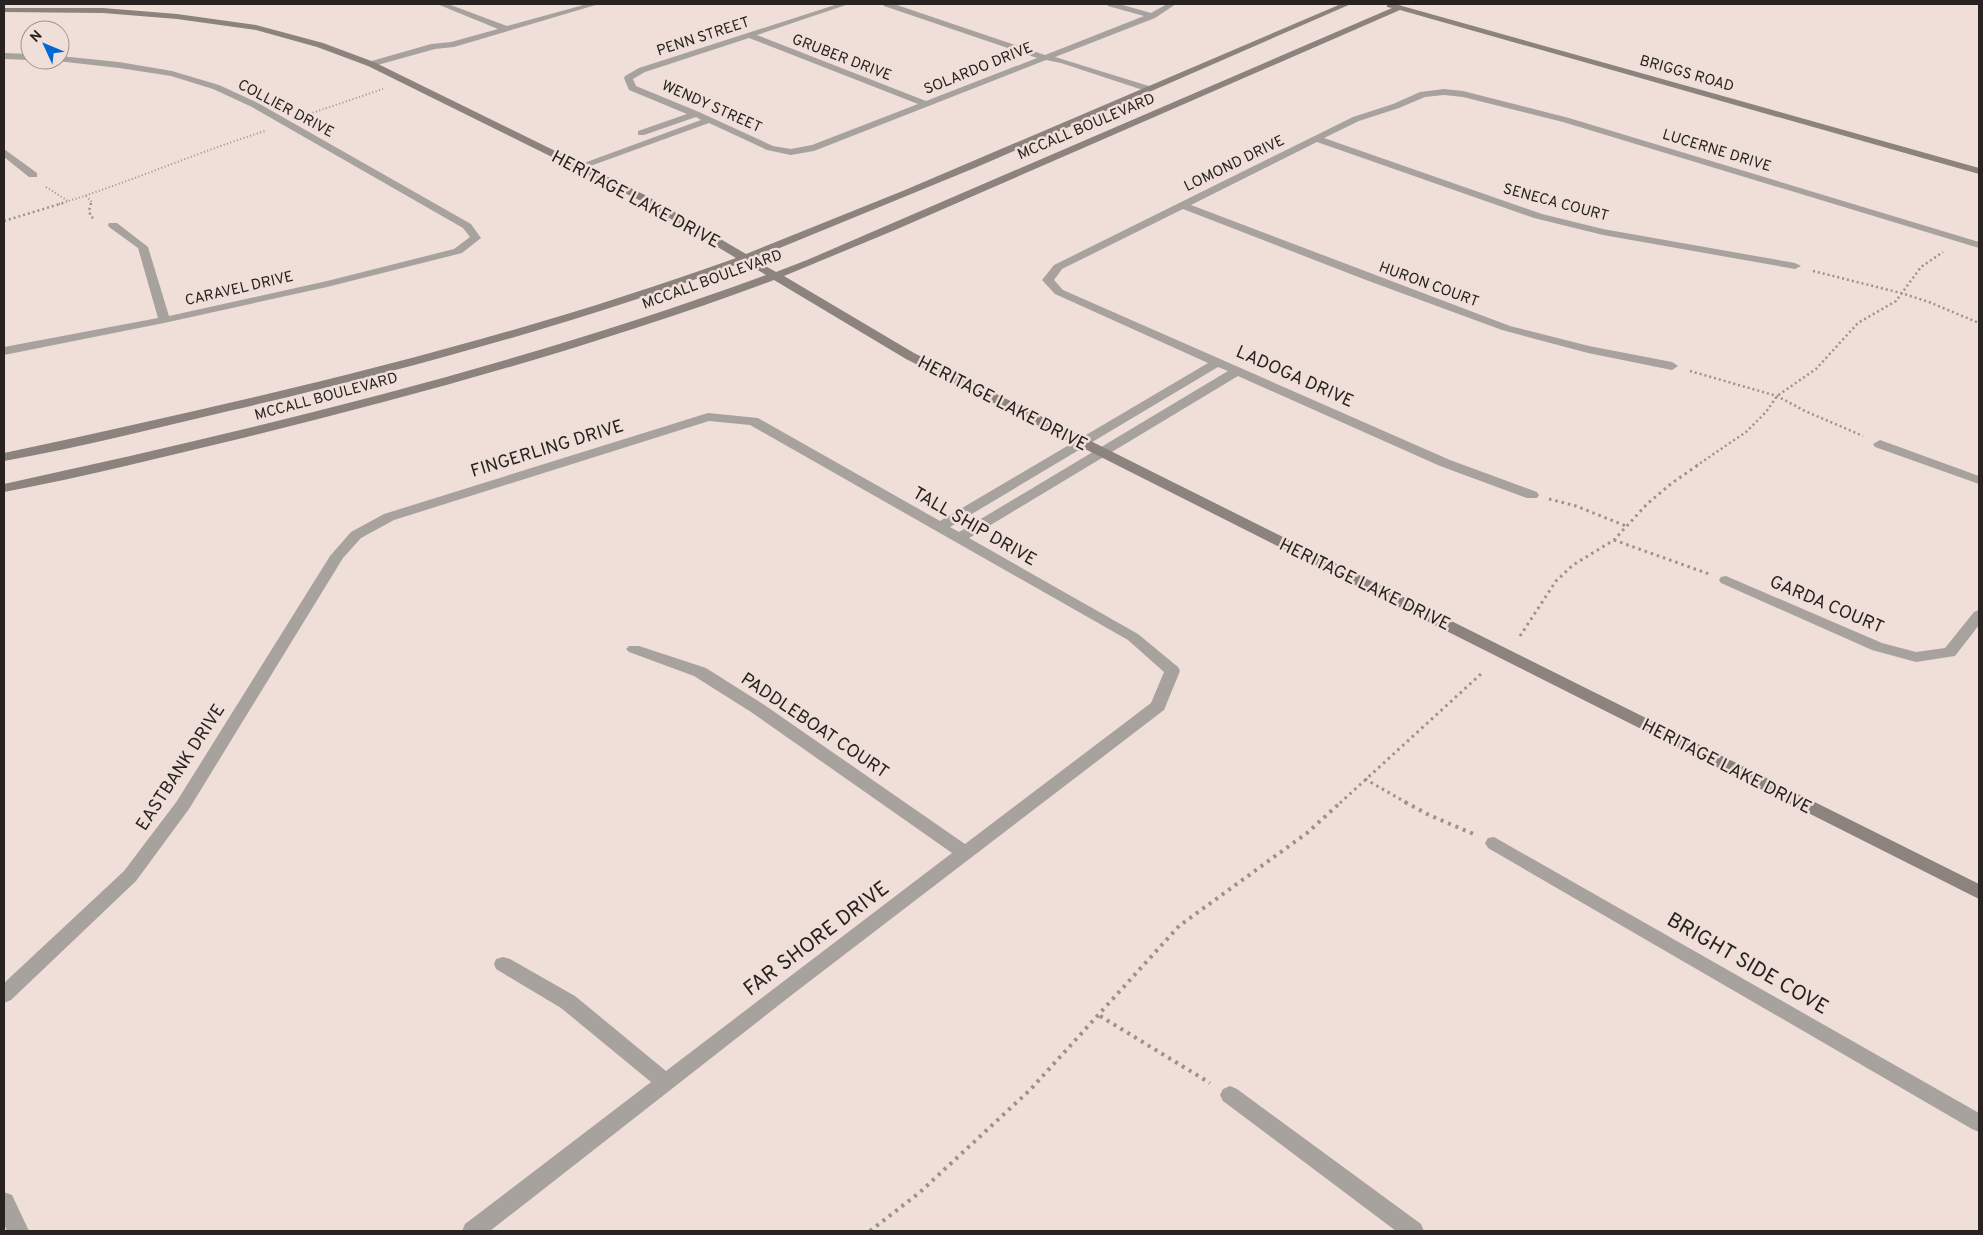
<svg xmlns="http://www.w3.org/2000/svg" width="1983" height="1235" font-family="Overpass,sans-serif">
<style>
.lines{fill:none;stroke-linecap:round;stroke-linejoin:round}
.path-far3{stroke:#9c918b;stroke-width:2;stroke-dasharray:1 2.5;stroke-linecap:butt}
.path-far2{stroke:#9c918b;stroke-width:2.5;stroke-dasharray:2 3;stroke-linecap:butt}
.path-far1{stroke:#9c918b;stroke-width:3;stroke-dasharray:2.5 4;stroke-linecap:butt}
.path{stroke:#9c918b;stroke-width:4;stroke-dasharray:3 5;stroke-linecap:butt}
.street{fill:#a8a29f;fill-rule:evenodd}
.secondary{fill:#8c827e;fill-rule:evenodd}
.labels{text-anchor:middle;stroke-width:5;stroke-linejoin:round;paint-order:stroke}
.far-street-label{font-size:15px;fill:#282320;stroke:#efdfd8}
.street-label{font-size:18px;fill:#282320;stroke:#efdfd8}
.near-street-label{font-size:21px;fill:#282320;stroke:#efdfd8}
</style>
<rect width="100%" height="100%" fill="#efdfd8"/>
<g class="lines">
<!-- path-far3 -->
<path class="path-far3" d="M306,115L383,89
M46,187L68,201
M86,196L91,201L90,204
M59,204C128,183 195,153 265,131"/>
<!-- path-far2 -->
<path class="path-far2" d="M91,203L89,211L91,217L96,219
M4,221L63,203
M1813,271L1901,293L1929,302L1979,323
M1690,371L1777,396L1805,411L1863,436
M1696,466L1746,432L1766,412L1777,396L1816,369L1858,323L1896,301L1921,267L1943,252"/>
<!-- path-far1 -->
<path class="path-far1" d="M1549,499L1576,506L1626,526
M1614,540L1709,574
M1520,636L1556,581L1573,565L1614,540L1647,504L1672,483L1698,465
M1365,779L1407,803
M1340,803L1482,673"/>
<!-- path -->
<path class="path" d="M1405,802L1429,815L1476,835
M1100,1016L1210,1083
M870,1231L919,1193L1030,1090L1179,926L1307,833L1341,802"/>
<!-- street -->
<path class="street" d="M437,4H448L507,26L587,4H599L454,47L435,49L374,66H368V62L431,44L451,42L498,29Z
M838,4H849L757,35L926,101L1037,58L884,6L883,4H894L1045,55L1144,16L1108,6L1107,4H1119L1151,13L1167,4H1176L1155,18L1055,57L1152,87V91H1146L1061,63L1046,60L814,151L791,155L767,150L709,123L582,169L578,170L573,167L701,120L696,117L644,135H638V131L687,114L629,90L624,78L625,76L639,68ZM749,38L918,104L812,145L791,149L773,146L699,112L636,86L633,79L645,72Z
M4,53L30,54V60L4,59Z
M60,56L119,62L172,71L219,85L258,103L471,224L481,238L462,253L327,287L164,323L4,355V347L158,318L138,248L109,227L108,225L109,223H117L148,247L169,316L327,281L454,249L470,237L463,228L252,107L213,89L171,76L119,68L57,61L60,60Z
M1444,89L1463,91L1569,118L1979,242V248L1563,122L1463,97L1444,95L1425,97L1399,108L1359,121L1324,138L1542,214L1603,229L1795,263L1801,266L1795,269L1603,235L1534,218L1317,142L1191,205L1510,326L1589,346L1672,362L1678,366L1672,370L1588,353L1502,330L1366,280L1183,209L1062,269L1054,280L1063,290L1450,460L1537,492L1539,495L1537,498H1527L1440,466L1238,376L969,538L1138,634L1178,667L1180,671L1164,710L793,994L490,1231H462L465,1224L651,1082L561,1008L496,969L494,964L496,959L503,957L510,959L575,996L666,1071L952,853L751,712L694,676L629,652L626,649L629,646H639L706,668L763,704L965,844L1151,703L1164,672L1128,640L750,425L709,421L394,520L361,538L343,558L189,809L136,881L11,1000L4,1003V983L124,871L177,801L330,556L351,532L384,514L708,413L758,418L940,521L1208,363L1055,294L1042,280L1054,265L1353,117L1393,104L1420,92ZM1218,367L1228,371L959,532L950,527Z
M4,149L37,173V177H29L4,157Z
M1880,440L1979,476V484L1875,447L1873,444Z
M1726,576L1882,643L1916,652L1945,648L1974,612L1979,610V625L1955,656L1916,662L1872,650L1721,583L1719,580L1721,577Z
M1494,837L1979,1113V1132L1972,1129L1488,848L1485,843L1488,838Z
M1230,1086L1237,1089L1421,1224L1424,1231H1396L1223,1101L1220,1095L1223,1089Z
M4,1192L12,1195L29,1231H7L4,1224Z"/>
<!-- secondary -->
<path class="secondary" d="M1341,4H1351L977,167L753,259L776,272L807,260L1392,8L1387,7V4H1395L1979,168V174L1400,10L895,230L784,276L914,353L1979,884V899L906,359L774,280C602,344 425,393 247,437C166,456 85,477 4,492V484C261,428 518,366 766,275L744,262C577,323 406,370 233,410C157,428 81,447 4,461V453C251,400 498,344 736,258L641,201L368,66L317,47L256,30L177,19L103,13L4,12V8H103L177,14L256,25L323,43L374,62L649,197L746,254L905,190Z"/>
</g>
<g class="labels">
<!-- far-street labels -->
<g class="far-street-label">
<text transform="translate(703 36) rotate(-18)" y="5">PENN STREET</text>
<text transform="translate(842 57) rotate(21)" y="5">GRUBER DRIVE</text>
<text transform="translate(978 68) rotate(-22)" y="5">SOLARDO DRIVE</text>
<text transform="translate(1687 73) rotate(16)" y="5">BRIGGS ROAD</text>
<text transform="translate(712 106) rotate(24)" y="5">WENDY STREET</text>
<text transform="translate(286 108) rotate(28)" y="5">COLLIER DRIVE</text>
<text transform="translate(1086 126) rotate(-23)" y="5">MCCALL BOULEVARD</text>
<text transform="translate(1717 150) rotate(17)" y="5">LUCERNE DRIVE</text>
<text transform="translate(1234 163) rotate(-26)" y="5">LOMOND DRIVE</text>
<text transform="translate(1556 202) rotate(15)" y="5">SENECA COURT</text>
<text transform="translate(712 279) rotate(-20)" y="5">MCCALL BOULEVARD</text>
<text transform="translate(1429 284) rotate(20)" y="5">HURON COURT</text>
<text transform="translate(239 288) rotate(-13)" y="5">CARAVEL DRIVE</text>
<text transform="translate(326 396) rotate(-15)" y="5">MCCALL BOULEVARD</text>
</g>
<!-- street labels -->
<g class="street-label">
<text transform="translate(636 199) rotate(28)" y="6">HERITAGE LAKE DRIVE</text>
<text transform="translate(1295 376) rotate(24)" y="6">LADOGA DRIVE</text>
<text transform="translate(1003 403) rotate(27)" y="6">HERITAGE LAKE DRIVE</text>
<text transform="translate(547 448) rotate(-17)" y="6">FINGERLING DRIVE</text>
<text transform="translate(975 526) rotate(30)" y="6">TALL SHIP DRIVE</text>
<text transform="translate(1365 584) rotate(26)" y="6">HERITAGE LAKE DRIVE</text>
<text transform="translate(1827 604) rotate(23)" y="6">GARDA COURT</text>
<text transform="translate(815 725) rotate(34)" y="6">PADDLEBOAT COURT</text>
<text transform="translate(1727 766) rotate(27)" y="6">HERITAGE LAKE DRIVE</text>
<text transform="translate(180 767) rotate(-57)" y="6">EASTBANK DRIVE</text>
</g>
<!-- near-street labels -->
<g class="near-street-label">
<text transform="translate(816 938) rotate(-37)" y="7">FAR SHORE DRIVE</text>
<text transform="translate(1748 963) rotate(30)" y="7">BRIGHT SIDE COVE</text>
</g>
</g>
<!-- border -->
<rect width="1983" height="1235" fill="none" stroke="#282320" stroke-width="10"/>
<!-- north arrow -->
<g transform="translate(45 45) rotate(314)"><circle r="24" fill="#efdfd8" stroke="#9f948e"/>
<path d="M0-4L9 19L0 12L-9 19Z" fill="#0069d1"/>
<text y="-8" font-size="14" font-weight="bold" text-anchor="middle" fill="#282320">N</text>
</g>
</svg>
